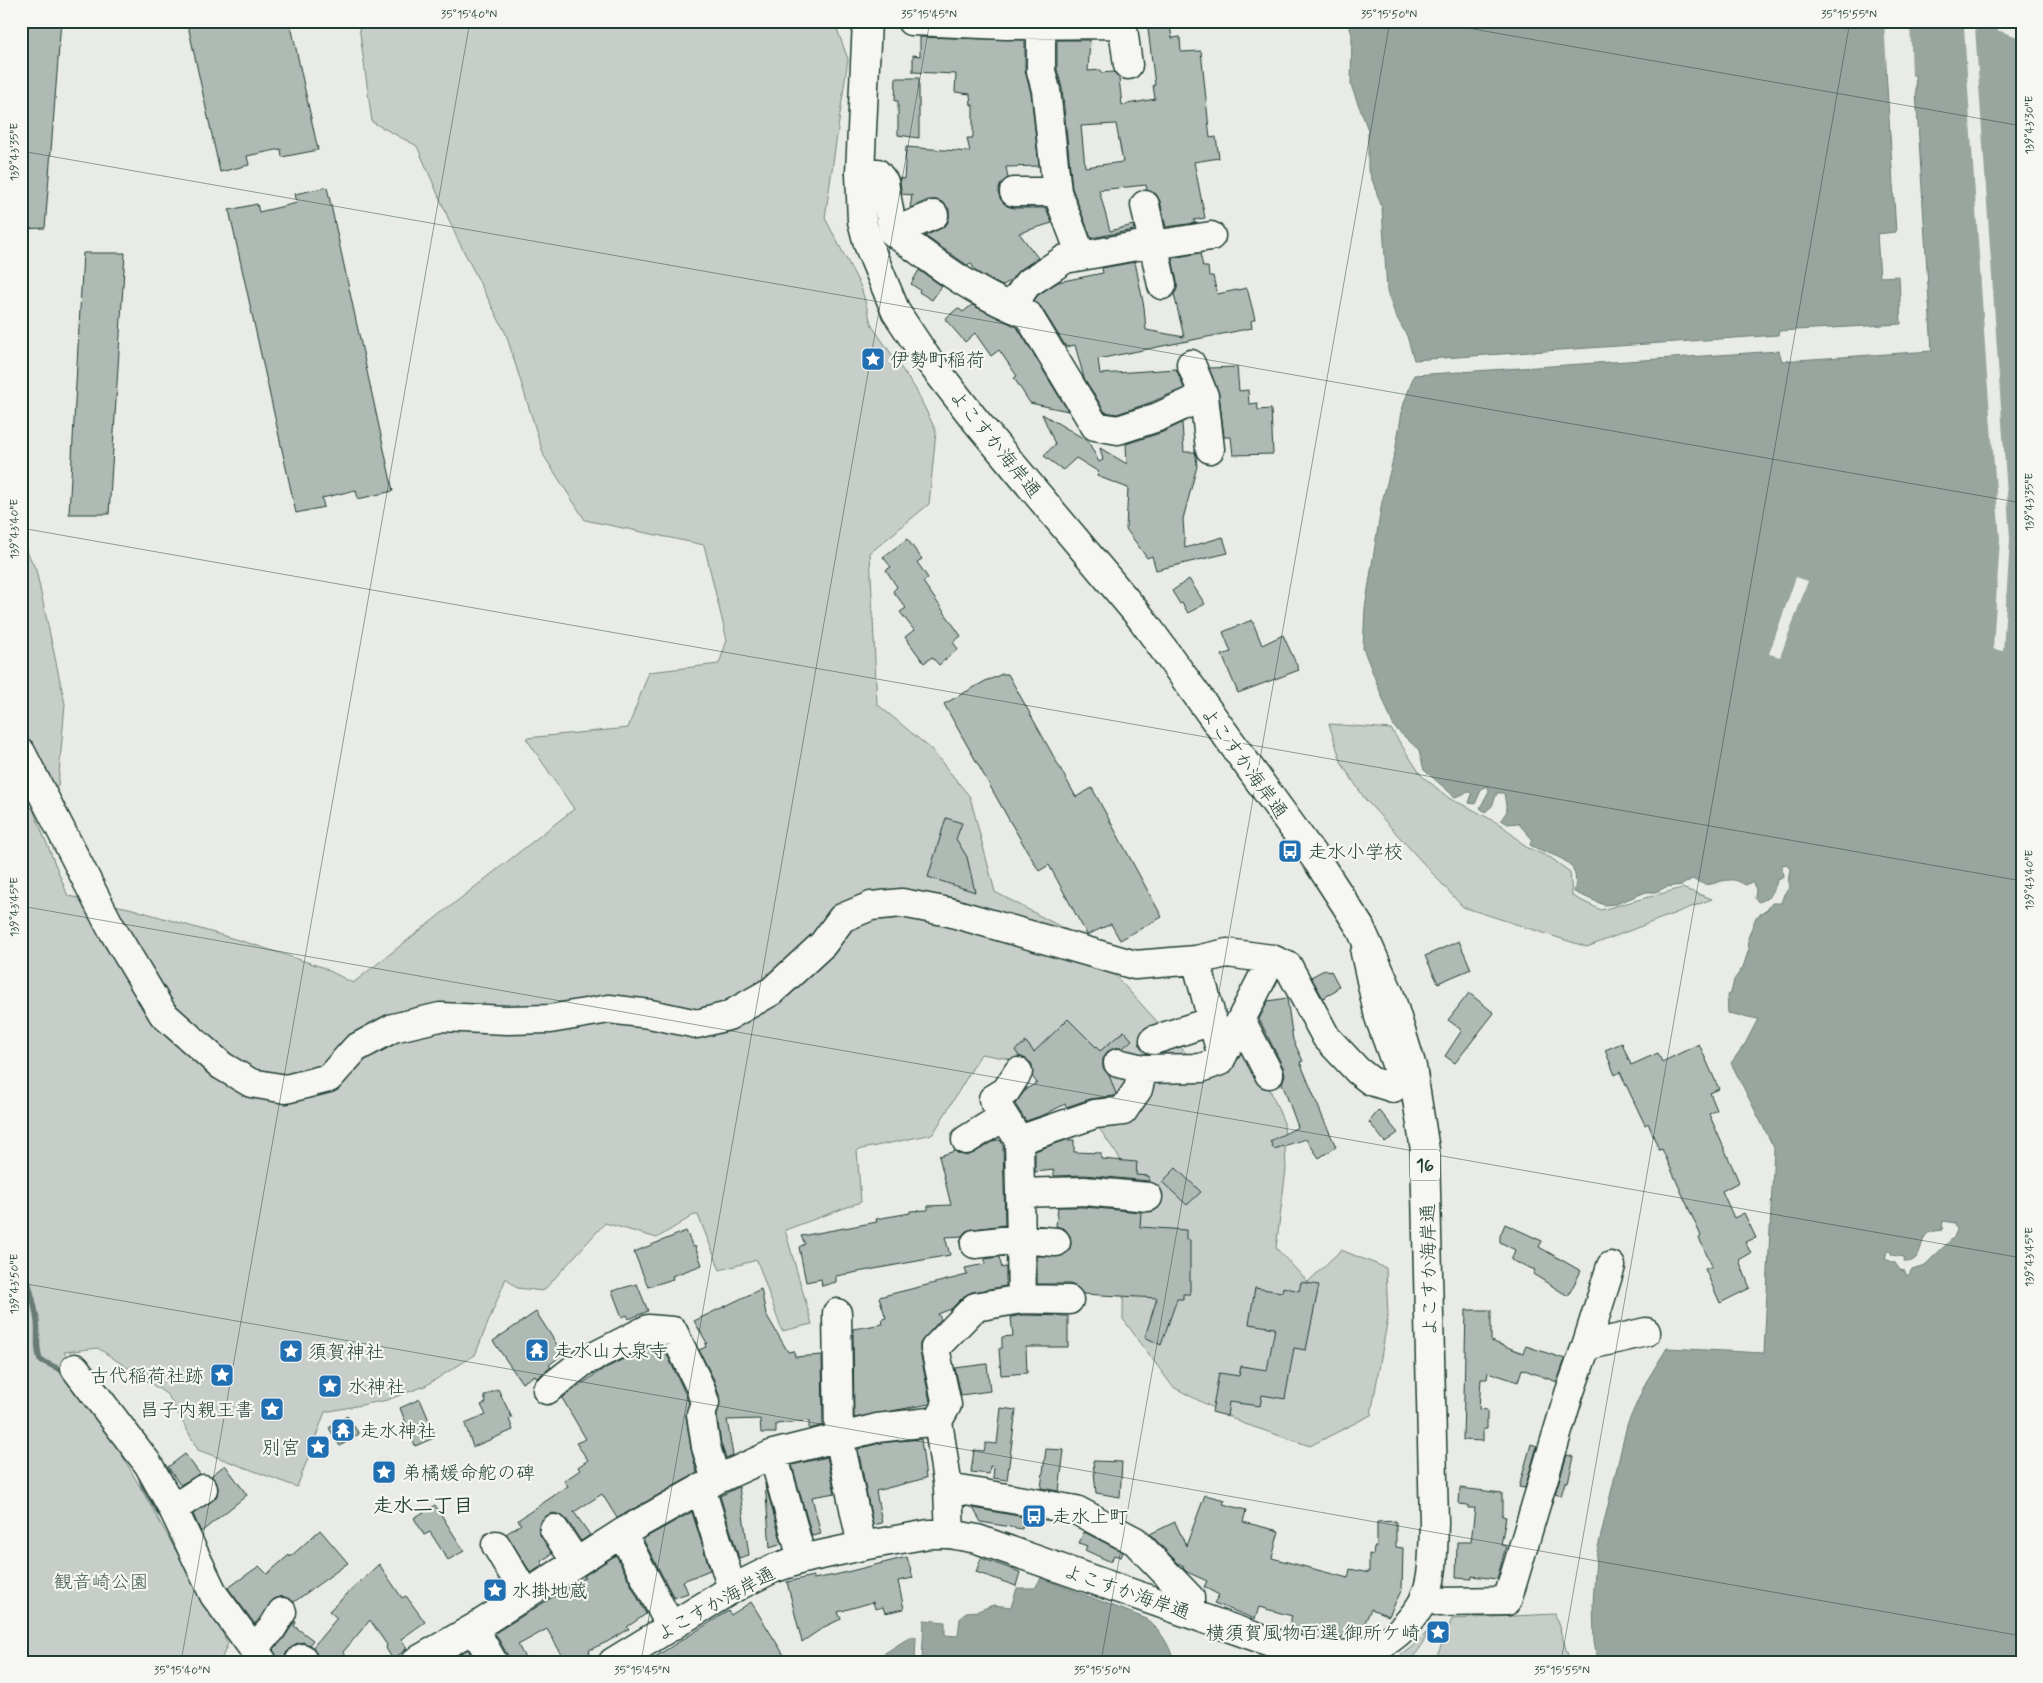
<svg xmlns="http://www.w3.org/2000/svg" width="2043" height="1683" font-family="Mynerve,'Klee One',sans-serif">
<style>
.green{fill:#c7cec9;stroke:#73867e}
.water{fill:#99a6a0;stroke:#687c75;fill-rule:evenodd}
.pier{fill:#e9ebe7}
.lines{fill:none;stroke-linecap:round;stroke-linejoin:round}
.stream{stroke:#687c75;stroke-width:5.5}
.building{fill:#b0bab5;stroke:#1f3d34;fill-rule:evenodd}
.minor-casing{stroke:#1f3d34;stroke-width:31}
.highway-casing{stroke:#1f3d34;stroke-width:31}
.minor{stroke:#f6f6f2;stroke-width:28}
.highway{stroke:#f6f6f2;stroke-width:28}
.ticks{fill:none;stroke:#1f3d34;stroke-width:1;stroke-opacity:0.45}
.labels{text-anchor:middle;stroke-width:4.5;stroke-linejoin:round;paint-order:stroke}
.shield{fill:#f6f6f2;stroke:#60746d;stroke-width:1}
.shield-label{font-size:18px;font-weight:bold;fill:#1f3d34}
.poi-label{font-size:19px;fill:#1f3d34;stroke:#f6f6f2;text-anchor:start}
.street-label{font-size:19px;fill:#1f3d34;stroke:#f6f6f2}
.park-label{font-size:19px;fill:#415a52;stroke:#f6f6f2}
.neighbourhood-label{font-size:20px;font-weight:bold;fill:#1f3d34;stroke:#f6f6f2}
.neatline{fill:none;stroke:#1f3d34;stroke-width:2}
.ticks-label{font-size:12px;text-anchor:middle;fill:#1f3d34}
</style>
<rect width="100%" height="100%" fill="#e9ebe7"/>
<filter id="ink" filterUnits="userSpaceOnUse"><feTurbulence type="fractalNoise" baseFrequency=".02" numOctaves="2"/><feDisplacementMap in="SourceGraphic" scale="10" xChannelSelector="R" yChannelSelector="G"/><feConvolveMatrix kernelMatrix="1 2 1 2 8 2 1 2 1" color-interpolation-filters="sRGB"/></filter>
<g filter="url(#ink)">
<!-- green -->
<path class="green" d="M360,21H834L848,59L825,218L861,287L872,326L915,388L936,431L929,504L870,553L877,704L931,749L970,797L995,892L1080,937L1195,1063L1238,1048L1259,1064L1284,1123L1286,1169L1276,1248L1308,1282L1341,1250L1386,1268L1388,1317L1371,1415L1310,1446L1242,1423L1173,1387L1123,1319L1125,1166L1057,1067L981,1054L933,1134L857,1150L861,1202L785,1230L812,1324L782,1331L757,1260L720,1270L698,1215H694L657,1238L605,1223L543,1291L517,1288L506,1278L475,1355L425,1386L387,1400L325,1412L297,1487L198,1450L168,1395L98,1348L64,1352L228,1643L221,1660L222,1662H21V539L36,570L65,704L58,786L32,807L68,896L129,908L255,945L322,967L353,983L574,809L526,738L628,728L649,672L719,664L727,640L704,545L585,520L544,456L506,334L456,236L417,146L372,122L359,26Z
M1329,724L1391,729L1421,775L1450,799L1468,807L1503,826L1526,847L1551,858L1570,872L1572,896L1601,910L1682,888L1712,899L1587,947L1463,907L1365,799L1342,764Z
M1555,1614L1570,1662H1431L1437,1656L1452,1619Z
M1427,1632C1425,1642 1415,1659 1405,1662C1401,1663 1396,1662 1392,1662L1413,1646Z"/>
<!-- water -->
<path class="water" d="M1347,21H2022V1662H1597L1594,1640L1593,1604L1596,1556L1627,1425L1646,1382L1667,1348L1764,1353L1774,1148L1731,1063L1745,1044L1758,1019L1728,1013L1727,995L1731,993L1734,980L1743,967L1749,949L1748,938L1756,917L1767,910L1772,903H1781L1784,894L1790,887L1788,882L1790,869L1786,864L1782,865L1783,877L1777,879C1777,887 1771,890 1770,897L1759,902L1755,899L1756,889L1752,882L1746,885C1741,883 1736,879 1730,880C1711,881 1713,890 1692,879L1682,885L1666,887L1656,892H1646L1616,904L1604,905L1574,892C1583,857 1553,858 1530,845L1532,839L1518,823L1508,824L1501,820L1507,811L1504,793H1497L1492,806L1485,812L1480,808L1489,791L1488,786L1482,788L1475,804L1469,803L1472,794L1469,792L1455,797L1424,770L1419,750L1394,727L1363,648L1365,608L1382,502L1395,452L1403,406L1414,375L1779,351L1782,361L1932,351L1915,75L1902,74L1900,68L1886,70L1896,232L1877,234L1880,277L1899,276L1901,324L1779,331L1778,335L1414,360L1407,336L1395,314L1387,291L1382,208L1368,168V130L1351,85L1352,34ZM1943,1221L1955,1223L1957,1230L1954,1237L1925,1265L1912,1269L1909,1275H1906L1905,1271L1900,1270L1895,1263L1885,1259L1887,1251H1890L1892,1255L1903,1257L1904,1262C1922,1263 1919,1245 1926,1235C1929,1231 1937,1231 1942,1230Z
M1041,1578L1147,1619C1161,1632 1169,1643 1174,1662H922L924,1620L945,1622V1635L958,1636L960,1619L966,1612L978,1611L993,1605L1011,1607L1017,1588H1035Z
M910,1637H916L915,1662H871Z"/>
<!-- pier -->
<path class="pier" d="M1884,21H1910L1912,77L1900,76L1898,71L1888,72L1897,233Z
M1992,21H2022L2018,37L1991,28Z
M1964,28H1975L2010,539L2003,651L1993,649L2000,539L1987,376Z
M1796,577L1808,581L1780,657L1769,654Z"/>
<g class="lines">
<!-- stream -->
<path class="stream" d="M21,1268L25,1271C30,1288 35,1304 37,1321C39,1336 35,1343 40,1360L61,1370L66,1375
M140,1474L143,1486L160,1514"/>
</g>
<!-- building -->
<path class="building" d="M21,21H61L45,228L21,229Z
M187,21H290L318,150L282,157L281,149L247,156L249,165L220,172Z
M1170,26L1172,38L1180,37L1181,52L1201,51L1210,138L1216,137L1219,158L1194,162L1205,218L1194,220L1195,223L1166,227L1160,201L1156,194L1147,190L1146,185L1099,190L1110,231L1133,225L1134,230L1091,238L1072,188L1062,88L1057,69V40H1090L1088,71L1101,70V73L1114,72L1119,78L1122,105L1155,99L1153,85H1155L1148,29ZM1116,124L1123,162L1085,167L1081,126Z
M920,37L1025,40V71L1031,93L1039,166L1006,167L1008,178L1001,184L998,192L1001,200L1007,206L1014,208H1046L1052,223L1019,233L1038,258L1018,271L1011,280L1002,286L975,271L971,263L967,265L925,236L940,229L947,224L949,218V209L944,203L937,200H928L910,208L912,195L902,194L899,178L904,179L906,147L970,152L967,138H973V105H971L970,94L955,92L956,74L913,72V55L920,56Z
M896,78H919V138L898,135V101H895Z
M327,187L393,491L358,499L356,490L322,498L324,507L296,513L229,210L257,204L259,212L297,203L295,194Z
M83,253H125L109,514H69Z
M1200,253L1203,267H1208L1209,276H1213L1217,294L1247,288L1255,319L1251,321L1252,328L1098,359L1100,374L1176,369L1184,388L1152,402L1117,414L1105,412L1084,378L1075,345L1066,347L1041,307L1034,301L1038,295L1058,282L1103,273L1102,268L1135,262L1144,307L1146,330L1184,337L1174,294L1177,289V282L1172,258Z
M919,270L942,286L932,300L919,292L920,290L911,284Z
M972,305L1017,327L1068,411L1030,403L1014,378L1017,376L999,350L991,356L975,333L965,342L945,319L958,308L963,312Z
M1237,367L1239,391L1248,390L1249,404L1257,403L1258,410L1271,409L1273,454L1233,455L1231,437H1224L1219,394L1209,368Z
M1042,414L1088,441L1099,462L1103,460L1100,448L1127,464L1126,444L1163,432L1182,423L1184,452H1195L1196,456L1197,466L1183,519L1185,548L1223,537L1228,553L1156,570L1152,556L1147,558L1126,529L1128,488L1097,476L1099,472L1076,458L1063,470L1044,456L1055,444Z
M907,539L922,559L917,562L928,578L923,582L961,636L953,642L958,649L939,665L932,657L924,663L905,637L914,630L900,612L906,608L893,591L897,587L886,570L891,567L883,557Z
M1189,579L1205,604L1188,613L1182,603L1180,604L1172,591Z
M1252,620L1262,645L1283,635L1299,670L1238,693L1222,655L1231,652L1223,632Z
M1002,674H1008L1076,797L1092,788L1162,917L1120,940L1111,924L1087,935L1049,865L1039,871L1008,818L944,704L989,679V680Z
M946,818L962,823L956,839L967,857L975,892L928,877Z
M1459,941L1471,969L1438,983L1425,956Z
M1326,969L1328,972L1331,971L1339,986L1336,988V991L1323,998L1311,977Z
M1469,993L1494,1013L1455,1063L1445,1056L1462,1030L1448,1020Z
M1287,998L1293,1040L1303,1061L1300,1062L1323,1118L1336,1147L1319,1158L1306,1139L1274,1149L1270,1141L1298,1127L1282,1083L1285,1075L1283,1067L1259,1019L1268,1001Z
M1068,1019L1100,1051L1124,1031L1132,1040L1123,1048H1114L1107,1052L1103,1059V1068L1109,1075L1116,1094L1114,1096L1090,1099L1066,1107L1065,1104L1046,1114L1026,1121L1015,1104L1026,1089L1037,1083L1032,1076V1064L1026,1059L1019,1056L1015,1050L1026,1042L1034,1052Z
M1622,1043L1631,1065L1658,1053L1662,1062L1699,1044L1719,1089L1710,1093L1717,1110L1709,1114L1739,1182L1722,1191L1734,1218L1744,1213L1756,1238L1745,1242L1751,1253L1739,1260L1750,1288L1720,1303L1705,1269L1712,1266L1699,1238L1701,1236L1662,1149L1659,1150L1648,1123L1645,1125L1620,1072L1615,1075L1605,1050Z
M1379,1110L1398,1133L1385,1142L1369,1122Z
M996,1140H1000L1003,1145L1005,1225L973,1229L966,1231L962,1236L945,1237L950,1255L836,1276V1282L822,1286L821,1279L806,1282L799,1247L805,1244L801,1236L877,1222L876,1219L910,1213V1211L928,1210V1206L951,1205L939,1156L955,1151L959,1154L967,1156L974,1153Z
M1066,1140H1074V1152L1101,1153V1159L1137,1162L1136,1175L1149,1176V1181L1085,1175L1054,1176V1170L1035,1172V1151Z
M1176,1168L1201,1192L1187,1205L1162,1182Z
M1058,1207H1084L1141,1212L1140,1227L1186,1230V1240H1190V1294H1183V1299H1177L1161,1345L1145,1337L1157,1298L1083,1294L1077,1287L1070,1284H1037V1256H1062L1069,1251L1071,1244L1070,1236L1065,1229L1056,1226Z
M1505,1224L1542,1241L1539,1247L1581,1271L1568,1296L1533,1274L1535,1270L1511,1260L1515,1250L1500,1242V1236Z
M686,1231L693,1247L695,1246L702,1265L672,1276L673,1279L648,1287L634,1252Z
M999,1257L1002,1268L1006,1267V1286L972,1292L964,1296L951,1309L938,1314L941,1319L920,1343V1351L930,1402L929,1404L854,1418L853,1329L883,1324L882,1319L886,1318L879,1297L967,1275L965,1268L985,1264V1259Z
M1301,1282L1319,1285L1306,1350L1294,1348L1285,1399L1262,1395L1260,1406L1229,1402L1227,1416L1212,1412L1219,1373L1239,1376L1241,1366L1267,1370L1275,1328L1249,1324L1255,1288L1282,1292L1283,1287L1299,1291Z
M637,1284L648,1311L629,1319L627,1315L622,1317L612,1291Z
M761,1289L766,1314L788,1352L794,1351L795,1357L822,1355L823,1425L809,1429V1421L776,1424V1433H761L760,1419L727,1420L733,1455L726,1458L721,1444L717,1416L720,1398L714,1380L699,1350L706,1347L705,1344L707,1343L694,1321Z
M1466,1310H1491V1341L1523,1353L1526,1346L1565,1359L1557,1382L1522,1369L1518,1382L1488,1372L1487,1379H1481L1479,1409L1487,1410V1429H1483V1441L1463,1440Z
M536,1312L563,1354L549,1365L551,1367L537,1378L535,1375L522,1383L493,1341Z
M1023,1315L1068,1316V1347H1026L1027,1373L1001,1375L999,1349L1002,1348V1337L1013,1336L1011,1317Z
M651,1345L663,1346L685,1393L689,1403L686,1416L691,1449L697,1473L617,1518L602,1494L574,1512L590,1535L581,1541L567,1520L561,1515L553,1513L546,1516L540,1522L538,1530L552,1554L541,1561L543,1565L531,1573L506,1534L521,1524L518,1520L568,1486L564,1481L580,1470L578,1467L588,1460L576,1443L586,1439L562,1398L600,1371Z
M987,1364L990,1391L961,1395L955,1368Z
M498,1389L512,1418L509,1419L513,1430L473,1447L465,1424L486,1415L481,1405L486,1403L484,1396Z
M420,1399L436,1437L415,1446L400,1408Z
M1001,1408L1016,1410L1007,1480L993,1478L994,1467L990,1466L989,1474L971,1472L974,1450L984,1451L986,1443L997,1444Z
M347,1416L359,1434L340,1446L329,1428Z
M921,1439L926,1478L876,1491L882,1523L873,1525L858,1449L880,1443Z
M1531,1444L1537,1446L1525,1488L1519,1487Z
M1046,1449L1064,1450L1059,1491L1041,1488Z
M185,1454L200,1474L180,1485L168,1467Z
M1567,1455L1574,1457L1568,1482H1565L1561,1496L1555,1494Z
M827,1457L835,1493L812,1497L821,1534L812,1536L792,1465Z
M1093,1461L1122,1462L1120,1497L1096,1493Z
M225,1465L247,1495L201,1532L193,1514L217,1496L218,1488L216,1481L211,1476Z
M765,1483L782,1544L770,1548Z
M739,1487L749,1555L739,1558L720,1496Z
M1460,1488L1502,1493V1516L1506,1517L1501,1545L1506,1546L1497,1579L1472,1576V1579L1456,1578L1457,1542H1471L1475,1508H1468V1505L1459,1504Z
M1205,1495L1225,1500L1223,1504L1246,1510L1243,1522L1279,1531L1272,1558L1348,1578L1350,1569L1369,1573V1554L1373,1555L1374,1547H1377V1522L1396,1521V1547L1403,1548L1402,1589L1389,1616L1371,1609L1359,1636L1353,1638L1344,1635L1340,1639L1316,1630L1313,1637L1310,1636L1288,1627L1292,1616L1259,1607L1255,1619L1214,1603L1219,1595L1204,1587L1207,1581L1187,1572L1183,1568L1184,1566L1178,1563L1150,1534L1175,1522L1186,1546Z
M435,1505L464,1551L448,1560L430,1532L424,1535L414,1518Z
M973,1508L1024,1517L1022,1529L981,1522Z
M692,1512L710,1570L683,1581L688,1593L674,1598L643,1539Z
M320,1530L348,1563L294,1602L283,1596L274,1599L255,1624L228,1588L259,1566L267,1574L289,1555L290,1557Z
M1084,1532L1123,1552L1121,1557L1114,1555L1111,1562L1085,1550L1087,1546L1079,1543Z
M616,1555L646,1614L627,1627L629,1629L607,1642L589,1650L590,1653L576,1662H566L547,1629L518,1645L527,1662H509L507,1654L495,1633L585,1577L584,1576Z
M907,1557L913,1578L898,1581L904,1609L885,1613L883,1607L875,1609L873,1602L838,1612L841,1619L824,1627L802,1642L787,1582L813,1576V1579L835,1575Z
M981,1558L1020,1572L1016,1586L976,1572Z
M379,1564L402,1598L406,1596L425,1622L401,1639L407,1648L393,1660L386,1648L387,1645L370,1620L343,1652L351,1662H320L313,1647L337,1618L329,1611Z
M751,1602L784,1655L772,1662H647L728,1611L731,1615Z
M295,1621L296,1623L294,1626L313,1640L309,1645L303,1642L295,1644L286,1653L284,1662H279L273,1650L284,1638Z
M468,1649L475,1662H458L455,1657Z"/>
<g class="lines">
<!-- minor casing -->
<g class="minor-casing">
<path id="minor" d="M911,21L1006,25L1122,24
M1122,21L1128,65
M1041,24V71L1046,90L1057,192L1081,255
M860,173H877L884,182L893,232C931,259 968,289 1011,307L1027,284L1065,259L1153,243
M1014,192H1057
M1145,205L1162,285
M893,232L934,215
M1154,245L1211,236
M1011,307L1028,315L1095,426L1118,430L1158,417L1204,396
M1191,364L1204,396L1210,449
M21,752L109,924L163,1014L222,1066L251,1083L286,1089L329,1078L356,1048L393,1028L440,1017L507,1020L550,1019L609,1009L650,1014L697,1024L728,1016L772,991L823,944L842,918L871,906L902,903L949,912L1135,965L1196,960L1227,953L1272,959L1288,966L1326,1037L1358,1071L1371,1081L1393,1088L1399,1080L1397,1067L1379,1017L1365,953
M1196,960L1222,1057
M1241,1020L1269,1074
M1154,1040L1212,1021
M1118,1063L1143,1069
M1018,1072L1006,1091L993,1099L1019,1140
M966,1140L1003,1117
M1020,1193L1084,1191L1148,1197
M975,1244L1020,1239L1056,1242
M1022,1299L1069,1300
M837,1313L839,1437L862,1546
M1586,1346L1611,1266
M75,1368L148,1464L173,1509L214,1595L263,1662
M547,1390L583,1362L648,1329L673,1331L700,1387L705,1403L701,1414L706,1447L716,1480
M938,1421L947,1405L935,1348L975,1307L1022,1299L1019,1140L1095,1114L1123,1111L1138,1089L1143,1069L1201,1068L1220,1061L1272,959
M773,1454L802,1559
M701,1488L732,1589
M948,1488L1076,1510L1135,1541L1190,1598V1613
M173,1509L203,1489
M554,1529L576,1562
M622,1533L671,1627
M496,1545L526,1595
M1425,1596L1440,1602L1507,1601L1569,1394L1586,1346L1646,1332
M474,1628L493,1662
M253,1648L271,1630L282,1612
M299,1662L302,1658
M415,1662L474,1628L622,1533L716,1480L773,1454L877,1428L938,1421L948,1488L950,1534"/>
</g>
<!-- highway casing -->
<g class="highway-casing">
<path id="highway" d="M613,1662L732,1589L772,1569L802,1559L862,1546L929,1534H950L977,1539L1279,1645C1324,1658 1367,1664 1404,1627C1412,1618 1422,1606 1426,1595C1434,1573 1433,1546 1434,1523L1425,1150L1412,1067L1390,995L1360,927L1318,862L1141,618L976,421L926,357L896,312L868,244L862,221L860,173L867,21"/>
</g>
<!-- minor -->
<use href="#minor" class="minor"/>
<!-- highway -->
<use href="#highway" class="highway"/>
</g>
</g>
<!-- ticks -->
<path class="ticks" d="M1428,21L2022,126M21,151L2022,503M21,528L2022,881M21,906L2022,1258M21,1283L2022,1636M21,1660L29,1662M181,1662L470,21M641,1662L930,21M1101,1662L1390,21M1561,1662L1850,21M2021,1662L2022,1659"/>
<!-- icons -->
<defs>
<g id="sight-square" transform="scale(1.25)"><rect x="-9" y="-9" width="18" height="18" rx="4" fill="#1f6fb2" stroke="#f6f6f2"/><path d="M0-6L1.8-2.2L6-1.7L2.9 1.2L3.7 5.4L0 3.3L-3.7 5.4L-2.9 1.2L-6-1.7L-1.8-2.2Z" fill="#fff"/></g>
<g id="bus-square" transform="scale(1.25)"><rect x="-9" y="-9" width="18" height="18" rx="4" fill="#1f6fb2" stroke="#f6f6f2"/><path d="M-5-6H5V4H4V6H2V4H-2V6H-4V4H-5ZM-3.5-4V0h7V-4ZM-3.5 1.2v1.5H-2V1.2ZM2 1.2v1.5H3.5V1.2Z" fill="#fff"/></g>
<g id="temple-square" transform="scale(1.25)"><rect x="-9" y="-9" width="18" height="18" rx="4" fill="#1f6fb2" stroke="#f6f6f2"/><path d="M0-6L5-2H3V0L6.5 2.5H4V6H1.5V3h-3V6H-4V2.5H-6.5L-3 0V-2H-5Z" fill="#fff"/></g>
</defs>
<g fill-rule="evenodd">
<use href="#sight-square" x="873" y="359"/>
<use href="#bus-square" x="1290" y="851"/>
<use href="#temple-square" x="537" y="1350"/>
<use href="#sight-square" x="291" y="1351"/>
<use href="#sight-square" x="222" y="1375"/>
<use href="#sight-square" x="330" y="1386"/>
<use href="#sight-square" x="272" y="1409"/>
<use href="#temple-square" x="343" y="1430"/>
<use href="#sight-square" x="318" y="1447"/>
<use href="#sight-square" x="384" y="1472"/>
<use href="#bus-square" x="1034" y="1516"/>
<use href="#sight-square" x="495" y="1590"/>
<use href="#sight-square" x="1438" y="1632"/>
</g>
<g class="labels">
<!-- shield labels -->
<rect class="shield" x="1410" y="1149.5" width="30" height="31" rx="4"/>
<g class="shield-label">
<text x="1425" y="1171">16</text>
</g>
<!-- poi labels -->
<g class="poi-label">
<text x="890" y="366">伊勢町稲荷</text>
<text x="1308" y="858">走水小学校</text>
<text x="554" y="1357">走水山大泉寺</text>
<text x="308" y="1358">須賀神社</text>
<text x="204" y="1382" text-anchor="end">古代稲荷社跡</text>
<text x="348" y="1393">水神社</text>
<text x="254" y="1416" text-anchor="end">昌子内親王書</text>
<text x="360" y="1437">走水神社</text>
<text x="300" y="1454" text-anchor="end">別宮</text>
<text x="402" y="1479">弟橘媛命舵の碑</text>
<text x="1052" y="1523">走水上町</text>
<text x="512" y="1597">水掛地蔵</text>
<text x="1420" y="1639" text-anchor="end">横須賀風物百選 御所ケ崎</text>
</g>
<!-- street labels -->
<g class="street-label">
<text transform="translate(996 443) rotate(51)" y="7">よこすか海岸通</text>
<text transform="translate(1245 762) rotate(54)" y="7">よこすか海岸通</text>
<text transform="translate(1428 1270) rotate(-91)" y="7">よこすか海岸通</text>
<text transform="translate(1127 1591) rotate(19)" y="7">よこすか海岸通</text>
<text transform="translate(715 1603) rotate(-29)" y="7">よこすか海岸通</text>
</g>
<!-- park labels -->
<g class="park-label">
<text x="101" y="1588">観音崎公園</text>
</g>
<!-- neighbourhood labels -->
<g class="neighbourhood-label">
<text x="423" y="1512">走水二丁目</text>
</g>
</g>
<!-- margin -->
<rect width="2043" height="1683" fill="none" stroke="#f6f6f2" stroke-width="55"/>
<rect x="28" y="28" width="1988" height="1628" class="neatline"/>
<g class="ticks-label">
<text x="469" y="18">35°15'40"N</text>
<text x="929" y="18">35°15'45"N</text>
<text x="1389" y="18">35°15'50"N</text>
<text x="1849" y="18">35°15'55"N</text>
<text transform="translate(2029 125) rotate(-90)" y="4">139°43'30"E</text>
<text transform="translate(14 152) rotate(-90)" y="4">139°43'35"E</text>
<text transform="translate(2029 502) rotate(-90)" y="4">139°43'35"E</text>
<text transform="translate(14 529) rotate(-90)" y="4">139°43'40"E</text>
<text transform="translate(2029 880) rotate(-90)" y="4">139°43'40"E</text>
<text transform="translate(14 907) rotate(-90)" y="4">139°43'45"E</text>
<text transform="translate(2029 1257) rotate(-90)" y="4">139°43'45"E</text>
<text transform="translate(14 1284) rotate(-90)" y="4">139°43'50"E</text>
<text x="182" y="1674">35°15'40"N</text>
<text x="642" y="1674">35°15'45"N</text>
<text x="1102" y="1674">35°15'50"N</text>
<text x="1562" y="1674">35°15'55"N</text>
</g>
</svg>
